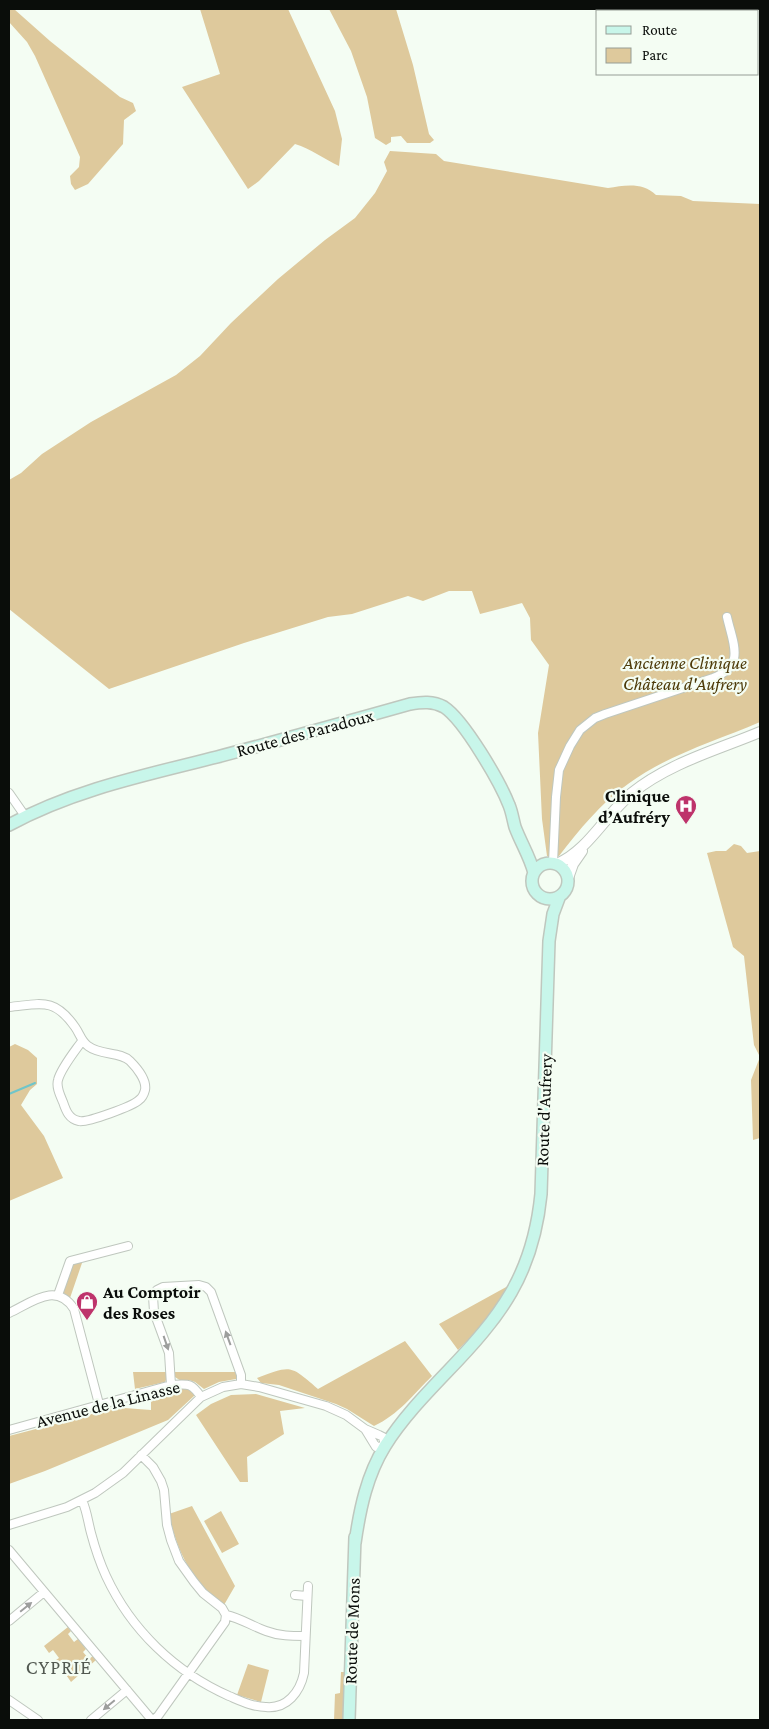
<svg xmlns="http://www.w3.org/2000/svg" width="769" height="1729" font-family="'Crimson Pro',serif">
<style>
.green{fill:#dec99c}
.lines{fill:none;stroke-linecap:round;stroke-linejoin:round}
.stream{stroke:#6fc5c9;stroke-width:2}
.minor-casing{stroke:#bfc7be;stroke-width:10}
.tertiary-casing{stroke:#bfc7be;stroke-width:12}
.secondary-casing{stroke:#bfc7be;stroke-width:14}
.minor{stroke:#fff;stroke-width:8}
.tertiary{stroke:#fff;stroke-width:10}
.secondary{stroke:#c8f6ea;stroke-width:11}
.oneway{fill:#9d9e9d}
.labels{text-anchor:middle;stroke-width:4.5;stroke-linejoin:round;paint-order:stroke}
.park-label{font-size:18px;font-style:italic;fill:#4c3907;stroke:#f4fdf3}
.street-label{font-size:18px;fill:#0a0d0a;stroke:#f4fdf3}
.poi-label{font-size:18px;font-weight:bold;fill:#0a0d0a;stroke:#f4fdf3;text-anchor:end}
.quarter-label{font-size:20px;letter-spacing:1px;fill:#525951;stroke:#f4fdf3}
</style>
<rect width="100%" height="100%" fill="#f4fdf3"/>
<!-- green -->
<path class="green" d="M9,9H14L50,41L120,97L133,103L136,111L124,120L123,144L88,184L75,190L71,184L70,176L79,167L80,157L35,56L27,42L9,22Z
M200,9H288L335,111L342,139L339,166C324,159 311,149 295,144L259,181L248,189L182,87L220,74Z
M329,9H396L413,65L429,134L434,140L430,143H407L401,136L391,137V142L386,145L375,138L367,97L351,51Z
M390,151L436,154L444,161L608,188C625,185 643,182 656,195L681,196L693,201L760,204V722C716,741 667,755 628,784C601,803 579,830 559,856H547L542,819L538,733L549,665L531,640L530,618L522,603L480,614L472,591H449L423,601L408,596L352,614L328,617L244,643L109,689L9,609V480L21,473L42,454L91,422L176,375L200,356L231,323L278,279L325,240L355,218L375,193L387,171L384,162Z
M734,844L741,846L747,853L760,851V1138L753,1140L751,1080L760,1057L754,1045L744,956L733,947L707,853L716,851H726Z
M15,1044L28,1050L37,1058V1084L30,1090L21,1105L44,1136L63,1178L9,1201V1047Z
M72,1262L82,1263L70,1298L62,1292Z
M508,1286C496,1312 478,1330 458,1350L439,1324Z
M405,1341L432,1376C414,1394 398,1415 374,1426L347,1409L336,1404L279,1385L261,1383L257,1378C292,1365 290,1365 318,1389Z
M133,1372H167V1378L165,1382L135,1389Z
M174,1372H238L236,1379L219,1382L204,1389L195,1382L189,1380L181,1381L175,1377Z
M188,1387L194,1392V1396L168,1420L45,1471L9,1484V1436L86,1416L111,1407L151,1410V1402L146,1395L174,1388Z
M256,1394L305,1408L280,1411L284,1434L247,1457L248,1482H240L196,1415L211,1404L231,1395Z
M192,1506L235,1586L224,1605C192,1582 177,1552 169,1514Z
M221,1511L239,1544L222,1553L204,1521Z
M68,1627L71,1631L68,1634L74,1642L78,1639L86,1649L83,1652L89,1659L93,1656L96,1660L71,1682L56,1660L59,1658L53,1650L49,1653L44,1646Z
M248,1664L269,1670L261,1702L237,1695Z
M341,1672H346L343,1720H334L335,1694L340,1693Z"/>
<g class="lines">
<!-- stream -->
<path class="stream" d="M9,1094L35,1083"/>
<!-- minor casing -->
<g class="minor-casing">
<path id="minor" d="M9,793L25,816
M553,863L556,797L559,770L570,746L580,730L595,718L605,714L713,678C746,665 733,644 727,617
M9,1007C41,1004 54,997 75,1027C80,1034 81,1041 88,1046C101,1056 120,1051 130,1061C136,1067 147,1080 145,1090C144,1094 142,1098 139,1100C133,1106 87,1123 79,1121C69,1119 66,1111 63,1102C60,1095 56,1087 58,1080C61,1068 75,1051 82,1041
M58,1295L70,1261L128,1246
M9,1313C31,1303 56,1281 74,1309L99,1404
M171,1385L169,1353L154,1312L153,1296L157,1290L163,1287L199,1285L206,1287L211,1292L241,1375V1384
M9,1430L171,1385C188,1384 191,1382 201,1397
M141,1455L153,1467L161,1481L164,1490L167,1525L171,1540L179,1561L194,1582L203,1593L222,1608L226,1615C240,1618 252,1626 266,1631C279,1636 292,1636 305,1636
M82,1500C87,1511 88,1522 91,1533C95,1548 100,1563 106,1576C131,1630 175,1672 229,1696C241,1701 253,1707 266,1707C287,1709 300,1692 304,1673L308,1586
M9,1525L67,1507L95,1493L123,1473L201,1397L223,1387L241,1384L259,1387L326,1406L346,1415L365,1429L379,1435L383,1437L385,1446L376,1447L365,1429
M9,1550L152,1720
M295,1595L307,1596
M9,1621L44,1592
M9,1700L38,1720
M91,1720L127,1690
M153,1720L158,1716L225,1622L226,1615"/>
</g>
<!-- tertiary casing -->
<g class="tertiary-casing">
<path id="tertiary" d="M557,864C589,850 605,815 632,793C669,763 717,750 760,732
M568,878L573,864L582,851"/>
</g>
<!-- secondary casing -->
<g class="secondary-casing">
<path id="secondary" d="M9,825C73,790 146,775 217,757C282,740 346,722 410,704C422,702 433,701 444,707C464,720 500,782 509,805C512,812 513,820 515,827C521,843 530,857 534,873
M532 881a18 18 0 1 1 36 0a18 18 0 1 1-36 0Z
M355,1543C360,1508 367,1475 385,1446C402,1419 424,1396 446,1373C501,1316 533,1275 541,1194L549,941L553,914L559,898
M349,1720L355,1537"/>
</g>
<!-- minor -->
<use href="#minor" class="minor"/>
<!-- tertiary -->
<use href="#tertiary" class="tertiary"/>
<!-- secondary -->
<use href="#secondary" class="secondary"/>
</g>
<!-- one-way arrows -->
<defs><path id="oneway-solid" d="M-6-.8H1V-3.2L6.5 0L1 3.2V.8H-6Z" transform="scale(1.25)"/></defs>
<g class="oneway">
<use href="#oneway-solid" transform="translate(228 1338) rotate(-110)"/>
<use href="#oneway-solid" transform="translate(166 1343) rotate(71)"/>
<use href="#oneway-solid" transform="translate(26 1607) rotate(-39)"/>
<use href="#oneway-solid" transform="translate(109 1705) rotate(140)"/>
</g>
<!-- icons -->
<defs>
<g id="hospital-pin" transform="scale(1.125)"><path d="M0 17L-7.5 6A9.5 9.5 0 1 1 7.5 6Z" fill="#be336b" stroke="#f4fdf3"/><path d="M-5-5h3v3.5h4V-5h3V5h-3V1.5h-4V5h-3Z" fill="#fff"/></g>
<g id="shop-pin" transform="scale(1.125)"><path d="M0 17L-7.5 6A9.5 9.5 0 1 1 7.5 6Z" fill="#be336b" stroke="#f4fdf3"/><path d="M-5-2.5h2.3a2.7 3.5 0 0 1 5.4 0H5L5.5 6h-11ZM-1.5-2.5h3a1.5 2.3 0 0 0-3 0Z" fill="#fff"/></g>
</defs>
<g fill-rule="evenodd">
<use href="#hospital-pin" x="686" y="806"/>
<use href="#shop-pin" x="87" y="1302"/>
</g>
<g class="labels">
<!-- park labels -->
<g class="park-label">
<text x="685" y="669">Ancienne Clinique<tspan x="685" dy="21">Château d'Aufrery</tspan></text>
</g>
<!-- street labels -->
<g class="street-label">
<text transform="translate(305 733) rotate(-15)" y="6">Route des Paradoux</text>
<text transform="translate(544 1110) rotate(-88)" y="6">Route d'Aufrery</text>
<text transform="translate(108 1404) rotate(-14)" y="6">Avenue de la Linasse</text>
<text transform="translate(352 1631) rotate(-88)" y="6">Route de Mons</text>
</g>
<!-- poi labels -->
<g class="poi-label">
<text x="670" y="802">Clinique<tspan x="670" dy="21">d’Aufréry</tspan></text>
<text x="103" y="1298" text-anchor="start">Au Comptoir<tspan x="103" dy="21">des Roses</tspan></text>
</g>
<!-- quarter labels -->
<g class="quarter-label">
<text x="59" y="1674">CYPRIÉ</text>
</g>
</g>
<!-- border -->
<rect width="769" height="1729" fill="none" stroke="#0a0d0a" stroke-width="20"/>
<!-- legend -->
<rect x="596" y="10" width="162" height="65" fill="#f4fdf3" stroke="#969d96"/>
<rect x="606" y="26" width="25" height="8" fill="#c8f6ea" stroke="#969d96"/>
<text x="642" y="35" font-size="15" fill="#0a0d0a">Route</text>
<rect x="606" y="48" width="25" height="15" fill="#dec99c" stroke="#969d96"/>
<text x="642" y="60" font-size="15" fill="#0a0d0a">Parc</text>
</svg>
